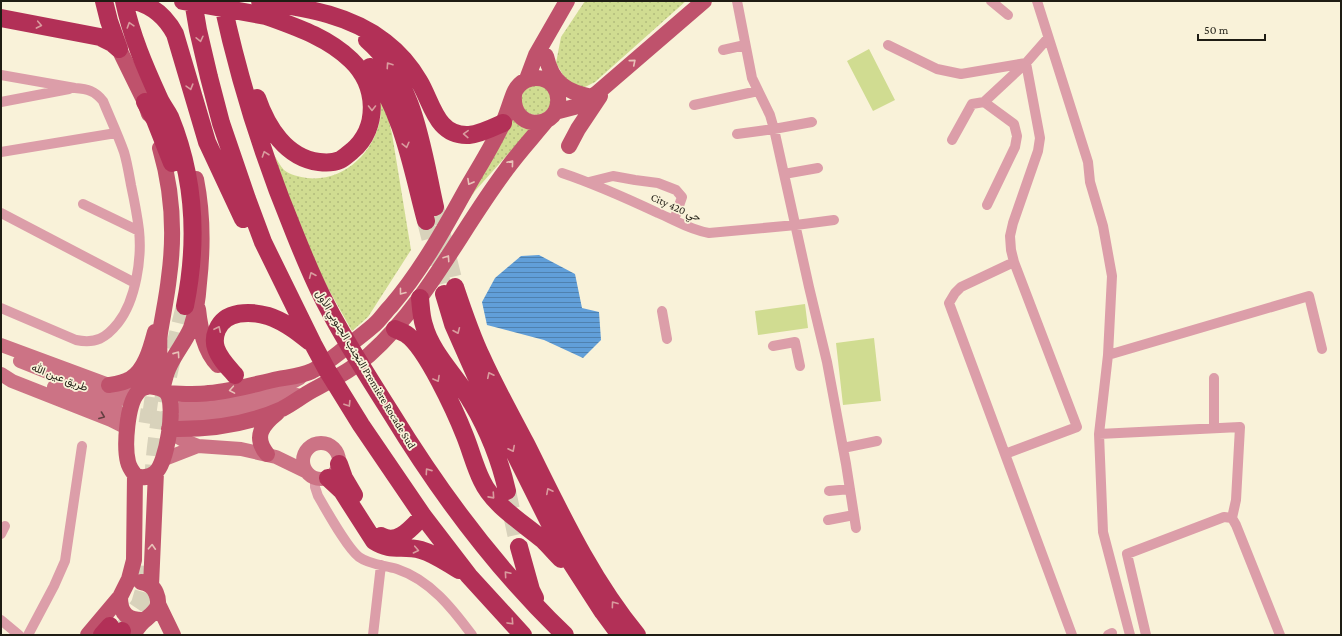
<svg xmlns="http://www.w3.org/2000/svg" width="1342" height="636" font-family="'Crimson Pro',Vazirmatn,serif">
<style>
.grass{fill:url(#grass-dots)}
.garden{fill:#d0dc91}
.water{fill:url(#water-rules)}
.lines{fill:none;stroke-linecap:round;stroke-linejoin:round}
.secondary-tunnel{stroke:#d8d2bb;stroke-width:14;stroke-dasharray:14 7;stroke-linecap:butt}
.highway-tunnel{stroke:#d8d2bb;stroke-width:18;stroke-dasharray:18 9;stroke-linecap:butt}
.street{stroke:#dc9ea9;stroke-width:10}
.secondary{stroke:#cc7385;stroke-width:14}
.primary{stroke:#bf526c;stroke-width:16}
.highway{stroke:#b23057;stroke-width:18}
.oneway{stroke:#d99b9e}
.oneway2{stroke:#e8c2b8}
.oneway3{stroke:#643f41}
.labels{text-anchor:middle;stroke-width:3.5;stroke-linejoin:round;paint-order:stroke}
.street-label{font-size:11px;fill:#1f1d14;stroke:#f9f2d9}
</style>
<defs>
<pattern id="grass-dots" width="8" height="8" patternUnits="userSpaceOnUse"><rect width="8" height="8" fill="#d0dc91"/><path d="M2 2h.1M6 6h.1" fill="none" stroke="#b2bc7c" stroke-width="1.8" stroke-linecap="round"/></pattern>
<pattern id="water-rules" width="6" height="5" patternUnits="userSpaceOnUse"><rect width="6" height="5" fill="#619fd9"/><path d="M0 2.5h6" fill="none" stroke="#4f81af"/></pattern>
</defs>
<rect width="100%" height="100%" fill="#f9f2d9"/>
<!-- grass -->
<path class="grass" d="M585,1H686L595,82L581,89L568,83L556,63L561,37Z
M521 100a15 15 0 1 1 30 0a15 15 0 1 1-30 0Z
M377,86L387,113L392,134L411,250L368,317L352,331L329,290L305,244L274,155C277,159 280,166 284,170C290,175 300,177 307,178C343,182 373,154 380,120C382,109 379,97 377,86Z
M513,113L532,127L475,191L424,266Z"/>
<!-- garden -->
<path class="garden" d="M869,49L895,100L873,111L847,61Z
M805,304L808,328L758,335L755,311Z
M874,338L881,401L843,405L836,343Z"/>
<!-- water -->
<path class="water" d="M539,255L575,274L582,308L599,312L601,340L583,358L544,340L487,325L482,302L495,278L521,256Z"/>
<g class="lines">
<!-- secondary-tunnel -->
<path class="secondary-tunnel" d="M123,400L180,408
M119,412L152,417L182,420"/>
<!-- highway-tunnel -->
<path class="highway-tunnel" d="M435,207L455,287
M426,221L442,284
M153,483C156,422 170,364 185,306
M507,491L519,547
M122,631L140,604L145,587L147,566"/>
<!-- street -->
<path class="street" d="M737,1L752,78L770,115L774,129L809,287L827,362L846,464L856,528
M991,1L1008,15
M1037,1L1088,162L1090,182L1103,226L1112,276L1108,355L1099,434L1103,532L1130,635
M888,45L937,69L961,74L1026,63L1040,138L1038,151L1013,223L1010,236L1011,250L1014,262L1077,427L1005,454
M723,50L745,45
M1,75L75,88C88,89 95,91 103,101C110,118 118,135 124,152C127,162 129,174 131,185C134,199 137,214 139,230C142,258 136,300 118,323C106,338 96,344 76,340L1,308
M1,102L69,89
M984,102L1026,63L1048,38
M694,105L758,91
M737,134L774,129L812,122
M952,140L972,104L984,102L1014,124L1017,136L1015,147L987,205
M1,152L116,133
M562,173C595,184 626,198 658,213C675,220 690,230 709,233L796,225L834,220
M784,174L818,168
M589,182L613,176L635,180L658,183L676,190L682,197L674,220
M83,204L139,231
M1,213L135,283
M1014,262L961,287L955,293L949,303L1072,635
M662,311L667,339
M773,346L795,342L800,366
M1108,355L1309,296L1322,349
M1214,378V428
M1099,434L1240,427L1236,500L1232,518
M843,448L877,441
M315,478V487L318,496C327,511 347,548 359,557C370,565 385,565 397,569C430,580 452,608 472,635
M829,491L850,489
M828,520L854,515
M1,534L5,526
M1,620L19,635
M28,635L54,586L65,561L82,446
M373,635L381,565
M1108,635L1112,633
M1146,635L1127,554L1224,517L1232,518L1236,525L1280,635"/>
<!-- secondary -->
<path class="secondary" d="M1,345L109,385L138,391
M20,361L83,386L121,399
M1,374L12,381L111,420L127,428
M54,387L117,411
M182,408C222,409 266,398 300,378
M182,420H208L244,413L297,395
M169,432L183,440L198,446L241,449L276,457L307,472
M303 461a18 18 0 1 1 36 0a18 18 0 1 1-36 0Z
M162,460L198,446"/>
<!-- primary -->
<path class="primary" d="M119,49L145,102L149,114
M546,56C552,83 566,92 592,97
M527,79L536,55L567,1
M555,112L578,106L596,94L704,1
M569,146L578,129L600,96
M198,309C200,328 204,351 218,365
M109,385C116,384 124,383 130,379C145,371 151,347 155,332
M147,386C154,387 162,387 167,393C176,405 167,463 155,473C150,477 141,479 135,475C132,471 129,467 128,462C124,446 127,404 138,392C140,389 144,388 146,387C152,382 157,373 158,366C161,357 158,344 160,333C163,314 167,296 169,277C175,234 172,189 160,148
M163,386C165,379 166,372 170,365C176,352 185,342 191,328C196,313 198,298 199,283C203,247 203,214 196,179
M167,393C181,394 195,395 209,393C232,391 255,384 278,379C288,377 302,376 312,371C325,365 337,354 349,345C357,339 366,332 374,325C380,320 385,312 391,306C420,272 442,233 464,193C477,170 492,147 503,123C507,114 510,103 514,93C525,68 561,76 558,103C555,131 511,130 514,95
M169,429C208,430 246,425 282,409C292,404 302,396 313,390C333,379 352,370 369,355C427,303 460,231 506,170C518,153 533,137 546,121
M267,454C253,437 262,425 277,413
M151,586L156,472
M120,597C120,614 128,621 145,620
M158,604L173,635
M88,635L120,597L129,579L134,560L135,475
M133,635C136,630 140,624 145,620C154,612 162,607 156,593C153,586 148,583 141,582"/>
<!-- highway -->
<path class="highway" d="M104,1L109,21L119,49
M124,1C131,35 145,67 159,98C162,105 167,111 170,117C195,178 198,242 185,306
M135,1C154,6 166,17 175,34L207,142L243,219
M183,1L277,18
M193,1L198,30L209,77L221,123L247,199L263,242L313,344L327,370L361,425L423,516L469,576L523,635
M222,1C239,80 263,157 294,232C304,257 314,282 327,306C346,343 369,378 391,413C440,493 497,570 565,635
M260,1C304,8 349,14 385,42C398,52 411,67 419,81C432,102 436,137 469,135C480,134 492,128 503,123
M1,18L100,37L112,43L119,49
M367,40C415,81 422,149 435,207
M370,67C403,112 412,169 426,221
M257,98C267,127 286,158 319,162C326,163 333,163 340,160C344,158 348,154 352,151C380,127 377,85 351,60C327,37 296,27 266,16
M145,102L155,120L172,163
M455,287C463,311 471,335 482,358C495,387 511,415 526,444C559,510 590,578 637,635
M444,294L453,324L476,376L563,550L603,612L620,635
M420,298C421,307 421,316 424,325C431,353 458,378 472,403C488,430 500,460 507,491
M395,329C399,331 403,332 406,334C426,347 456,413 465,436C471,451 475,467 482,481C493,505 523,523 543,540C549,546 555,553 561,559
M235,375C228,367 219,358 216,348C214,342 215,335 217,330C225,310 251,311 268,316C284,321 297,331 310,342
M339,464L344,478L354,495
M328,478L342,491L374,541C391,552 402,545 421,550C435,554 447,563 459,570
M381,536C398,546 412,527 423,516
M519,547L531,590L535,598
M102,635L110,626
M119,635L122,631"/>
</g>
<!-- one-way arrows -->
<defs><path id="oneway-chevron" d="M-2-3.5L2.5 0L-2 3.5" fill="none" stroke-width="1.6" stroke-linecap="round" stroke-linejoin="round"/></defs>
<g class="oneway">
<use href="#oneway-chevron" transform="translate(39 25) rotate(11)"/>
<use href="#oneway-chevron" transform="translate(130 25) rotate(-107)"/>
<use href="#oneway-chevron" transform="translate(200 39) rotate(77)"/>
<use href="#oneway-chevron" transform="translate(389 65) rotate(-124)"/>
<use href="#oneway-chevron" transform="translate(190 87) rotate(74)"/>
<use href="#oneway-chevron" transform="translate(372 108) rotate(90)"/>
<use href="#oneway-chevron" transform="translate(466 134) rotate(-178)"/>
<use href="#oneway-chevron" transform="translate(406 145) rotate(76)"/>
<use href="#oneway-chevron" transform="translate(265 154) rotate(-109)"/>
<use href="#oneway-chevron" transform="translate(312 275) rotate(-113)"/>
<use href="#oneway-chevron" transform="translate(218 329) rotate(-65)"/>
<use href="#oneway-chevron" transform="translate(457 331) rotate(67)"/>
<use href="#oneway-chevron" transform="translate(490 375) rotate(-116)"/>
<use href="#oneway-chevron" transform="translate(437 379) rotate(61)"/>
<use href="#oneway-chevron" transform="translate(348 404) rotate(58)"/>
<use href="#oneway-chevron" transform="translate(512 449) rotate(63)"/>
<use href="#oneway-chevron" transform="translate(428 471) rotate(-125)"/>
<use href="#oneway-chevron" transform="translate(549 491) rotate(-117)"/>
<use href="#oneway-chevron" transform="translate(492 496) rotate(48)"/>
<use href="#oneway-chevron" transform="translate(416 550) rotate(12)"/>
<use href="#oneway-chevron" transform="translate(507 574) rotate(-131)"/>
<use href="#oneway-chevron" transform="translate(614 604) rotate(-126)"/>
<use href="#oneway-chevron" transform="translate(511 622) rotate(47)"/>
</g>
<g class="oneway2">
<use href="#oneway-chevron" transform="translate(633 62) rotate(-40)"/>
<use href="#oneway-chevron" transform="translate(511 163) rotate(-50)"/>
<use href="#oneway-chevron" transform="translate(470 182) rotate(119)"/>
<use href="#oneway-chevron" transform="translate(447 258) rotate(-56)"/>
<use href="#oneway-chevron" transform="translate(402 292) rotate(128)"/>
<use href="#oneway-chevron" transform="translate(177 354) rotate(-55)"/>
<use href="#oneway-chevron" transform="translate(232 390) rotate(170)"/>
<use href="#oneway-chevron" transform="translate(152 547) rotate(-87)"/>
</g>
<use class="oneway3" href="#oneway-chevron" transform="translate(102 416) rotate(21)"/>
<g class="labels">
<!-- street labels -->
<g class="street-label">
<text transform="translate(676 207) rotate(24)" y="4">City 420 حي</text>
<text transform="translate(366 369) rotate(59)" y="4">التجنب الجنوبي الأول Première Rocade Sud</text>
<text transform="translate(60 377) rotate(21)" y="4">طريق عين الله</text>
</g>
</g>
<!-- border -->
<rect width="1342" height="636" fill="none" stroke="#1f1d14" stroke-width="4"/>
<!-- scale -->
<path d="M1198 34v6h67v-6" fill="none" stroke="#1f1d14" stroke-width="2"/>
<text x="1204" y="34" font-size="12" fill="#1f1d14" stroke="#f9f2d9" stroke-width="3" paint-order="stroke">50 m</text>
</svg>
